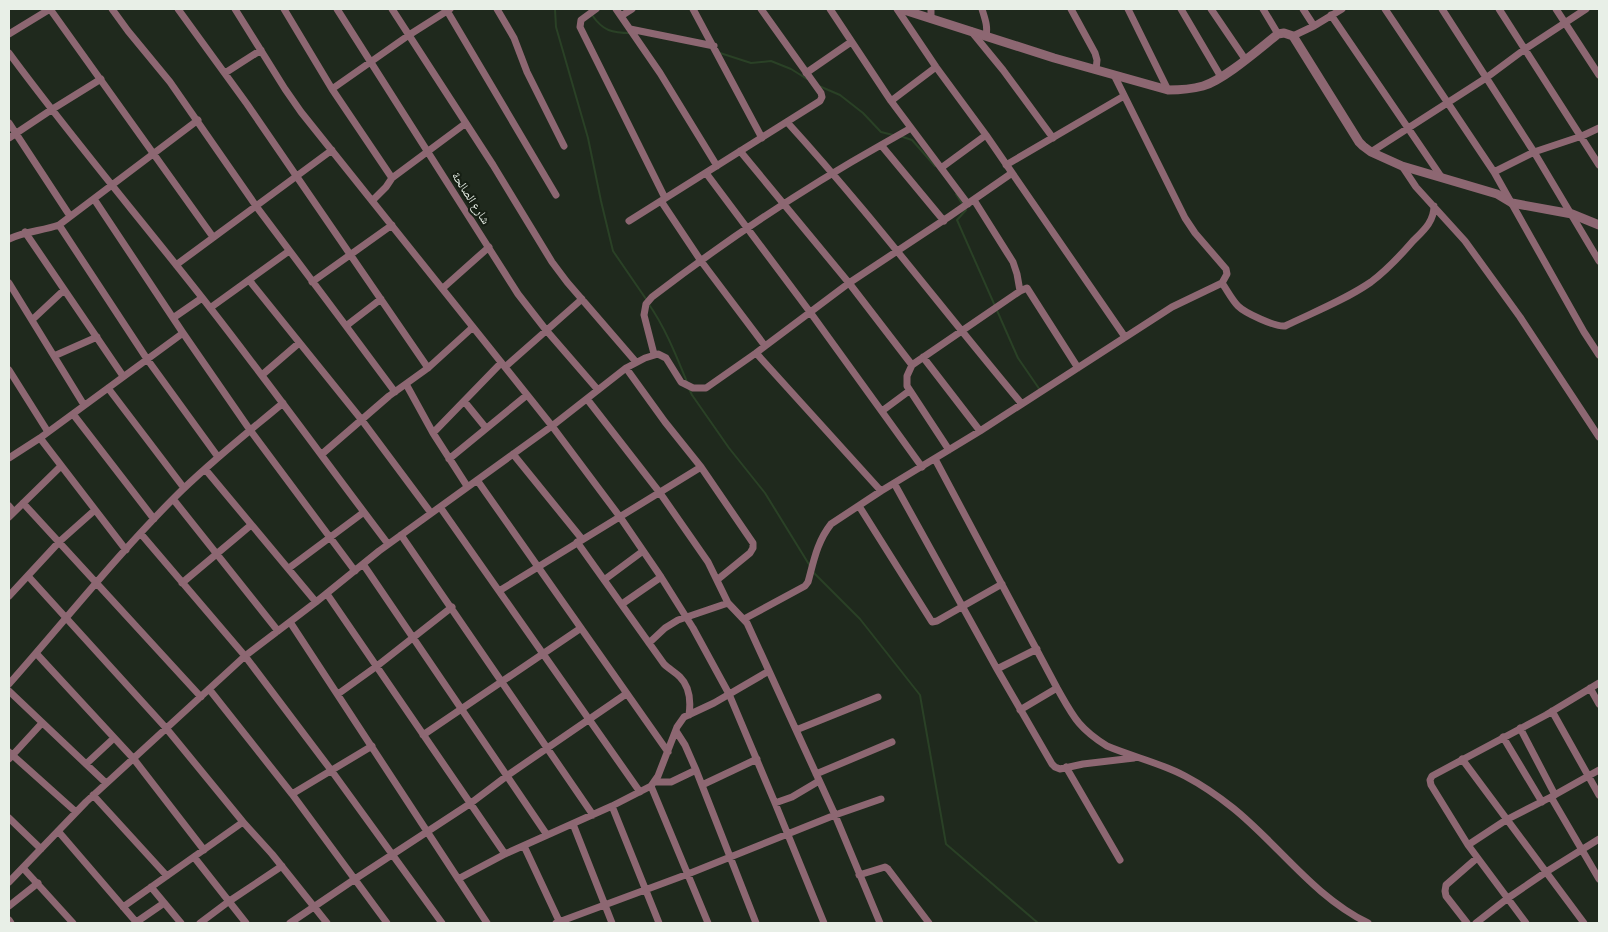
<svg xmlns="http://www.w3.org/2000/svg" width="1608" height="932" font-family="Georgia,'Noto Naskh Arabic',serif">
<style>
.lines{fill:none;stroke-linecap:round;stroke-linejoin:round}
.stream{stroke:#2a4126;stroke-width:2}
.minor{stroke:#8d6772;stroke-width:7}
.tertiary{stroke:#8d6772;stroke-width:9}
.labels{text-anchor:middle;stroke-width:4.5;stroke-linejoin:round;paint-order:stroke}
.street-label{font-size:12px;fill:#e8efe7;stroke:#161f14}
</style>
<rect width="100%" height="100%" fill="#1f291d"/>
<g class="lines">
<!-- stream -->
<path class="stream" d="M555,9L556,27L588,138L601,201L613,251L646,299
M592,15C603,31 612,33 631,33
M720,53L751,63L771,61L791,69L807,79
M819,86L840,95L863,113L881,132L893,135
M900,136L912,140L935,166
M956,194L963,205
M965,209L966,210L957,220L1018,358L1040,390
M648,303C665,327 676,355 687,382
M689,389L692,395L729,448L765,493L810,566
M814,573L860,619L920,695L946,844L1038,923"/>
<!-- minor -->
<path class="minor" d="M50,9L213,237
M112,9L128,31L170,82L256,206L346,326L381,299
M178,9L247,104L428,368
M235,9L285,89L301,112L552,426L620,517L661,577L693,628L729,694L775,803L824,923
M284,9L332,89L392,178L466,123
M337,9L518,294L546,330L598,390
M392,9L493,165L552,262L567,282L636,362
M446,9L556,195
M497,9L514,38L527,72L564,146
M596,9L581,20L580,27L665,198
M616,9L660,73L717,166
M693,9L762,138
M830,9L891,101L968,204
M897,9L936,67L986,135L1125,337
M931,9V19
M982,9C985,19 988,26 986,36
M1071,9L1095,53L1097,60L1096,70
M1128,9L1168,90
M1181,9L1221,77
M1211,9L1245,59
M1263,9L1278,34
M1303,9L1314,26
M1385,9L1494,172L1584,332L1599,355
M1442,9L1534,152L1599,261
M1499,9L1599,165
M1556,9L1599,75
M1331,15L1442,178
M621,16L632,9
M630,29L714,46
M971,31L1003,70L1053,138
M9,34L50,9
M1293,36L1314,26L1342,9
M9,53C73,140 144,223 211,309C271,386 329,466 388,544
M225,73L261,50
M806,73L851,42
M332,89L409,35L450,9
M891,101L936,67
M787,122C869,212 943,310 1021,403
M9,123L70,216
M9,138L51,110L101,79
M881,145L911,128
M740,151L849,283L912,365L1020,291L1027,288L1078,368
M1371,152L1486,78L1525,49L1586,9
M1006,165L1124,96
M1402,166L1416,187L1465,241L1520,317L1599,437
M941,168L986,135
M1494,172L1534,152L1582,136L1599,128
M706,173L810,312L922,467
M94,199L183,333L250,430L355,571
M373,200L386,187L392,178
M974,200L1013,262L1017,274L1020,291
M661,201L701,261L765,346
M629,221L820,101L822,97L821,93L761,9
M59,225L147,359L218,457
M25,232L123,376
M9,239C25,231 42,231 59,225L198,120
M176,265L332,150
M249,280L361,419L431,513
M312,282L392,225
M9,283L84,405
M1222,283C1227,290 1232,300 1238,306C1245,313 1275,327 1285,326C1314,312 1345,300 1371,282C1387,270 1400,256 1413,241C1423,231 1434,222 1434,206
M443,288L489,247
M210,308L289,251
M173,318L202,298
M32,320L64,290
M346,326L395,392
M756,353L881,491L980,431L1172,307L1222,283L1227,274L1226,269L1195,233L1185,218L1114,75
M654,354L644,315L646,304L652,297C725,241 801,190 881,145L944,221
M54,356L97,337
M923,357L980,431
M912,365L907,376V386L949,450
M505,367L582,299
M626,368L665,422L701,467L753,543V548L750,553L717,580
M9,370L48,432
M262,375L299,343
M406,384L433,433L467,486
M108,388L184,488
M587,399L660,493L708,562L728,603L747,623L835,815L880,923
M464,401L486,428
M882,411L909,391
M73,414L154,519
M433,433L501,363
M40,438L126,550
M322,454L389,396L428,368L473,327
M513,454L582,539
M9,458L40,438L183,333
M449,459L527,395
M935,459L1057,688C1073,716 1078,728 1107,746C1133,757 1161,763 1185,776C1202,785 1218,796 1233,808C1279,845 1313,896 1368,923
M205,469L316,602
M477,480L668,752
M894,483L997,669L1052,764L1055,767L1060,769L1083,764L1134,758
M173,499L278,631
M23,503L201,697
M9,506L14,512
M859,506L932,622L937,621L1002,584
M440,507L640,792
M9,517L61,466
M141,534L245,656L331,770L442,923
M401,535L593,815
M577,542L664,664C669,669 675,672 680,677C690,687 691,701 689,715
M363,564L547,835
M289,568L364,512
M28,576L166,728L243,822L272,854L327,923
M604,580L643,551
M182,583L251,525
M499,591L701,467
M327,594L505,854
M9,596L59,542L95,510
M622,604L661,577
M744,619L805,586L808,582C814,560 817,542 831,524L881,491
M290,622L487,923
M649,643L665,628L678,620L728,603
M36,653L133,758L204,850
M997,669L1037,649
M9,684C64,622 116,556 175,497C209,463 246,434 283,403
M1590,688L1599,704
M209,689L292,794L387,923
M9,691L106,783
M338,694L377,666L452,607
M1020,710L1057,688
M1552,711L1599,795
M1520,728L1555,795
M796,730L878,697
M676,731L685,745L696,770L756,923
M423,735L581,628
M1503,737L1542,802
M9,752L76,812
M9,759L42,723
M1462,759L1584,923
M86,764L114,738
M1066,767L1120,860
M816,774L892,742
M655,782H671L696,770
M702,785L757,759
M651,786L708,923
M292,794L372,746
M93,795L167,876
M1551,797L1599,879
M775,803L792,797L819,781
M612,806L659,923
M9,818L41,849
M573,824L612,923
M58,831L137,923
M1468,845L1506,820L1551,797L1599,770
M524,846L560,923
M194,857L246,923
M23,868L73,923
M859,875L885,867L888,869L929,923
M458,879L505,854L612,806L651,786L658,776L677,727L684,717L714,703L769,671
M9,882L86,802L245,656L316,602L379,551L552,426L626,368L645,358L658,354L666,358L681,382L693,388H706L756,353L849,283L950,216L1012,173
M151,887L181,923
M9,906L38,883
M123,907L243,822
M9,920L11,923
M135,923L164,903
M200,923L228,902L282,866
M290,923L355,879L471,803L508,775L626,694
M556,923L688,874L835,815L881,799
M1467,923L1446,896L1445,891L1446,885L1477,858
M1476,923L1508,898L1546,872L1599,839
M1526,923L1468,845L1431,785L1430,780L1432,776L1546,715L1599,683"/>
<!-- tertiary -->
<path class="tertiary" d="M901,9L1054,58L1168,90C1180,90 1192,89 1203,86C1224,80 1260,48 1278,34L1284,33L1293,36L1359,142L1363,146L1371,152L1402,166L1497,194L1512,203L1572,214L1599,225"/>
</g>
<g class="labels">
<!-- street labels -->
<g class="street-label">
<text transform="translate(471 198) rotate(57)" y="4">شارع الصالحة</text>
</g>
</g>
<!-- border -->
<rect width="1608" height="932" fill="none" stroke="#e8efe7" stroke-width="20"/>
</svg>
